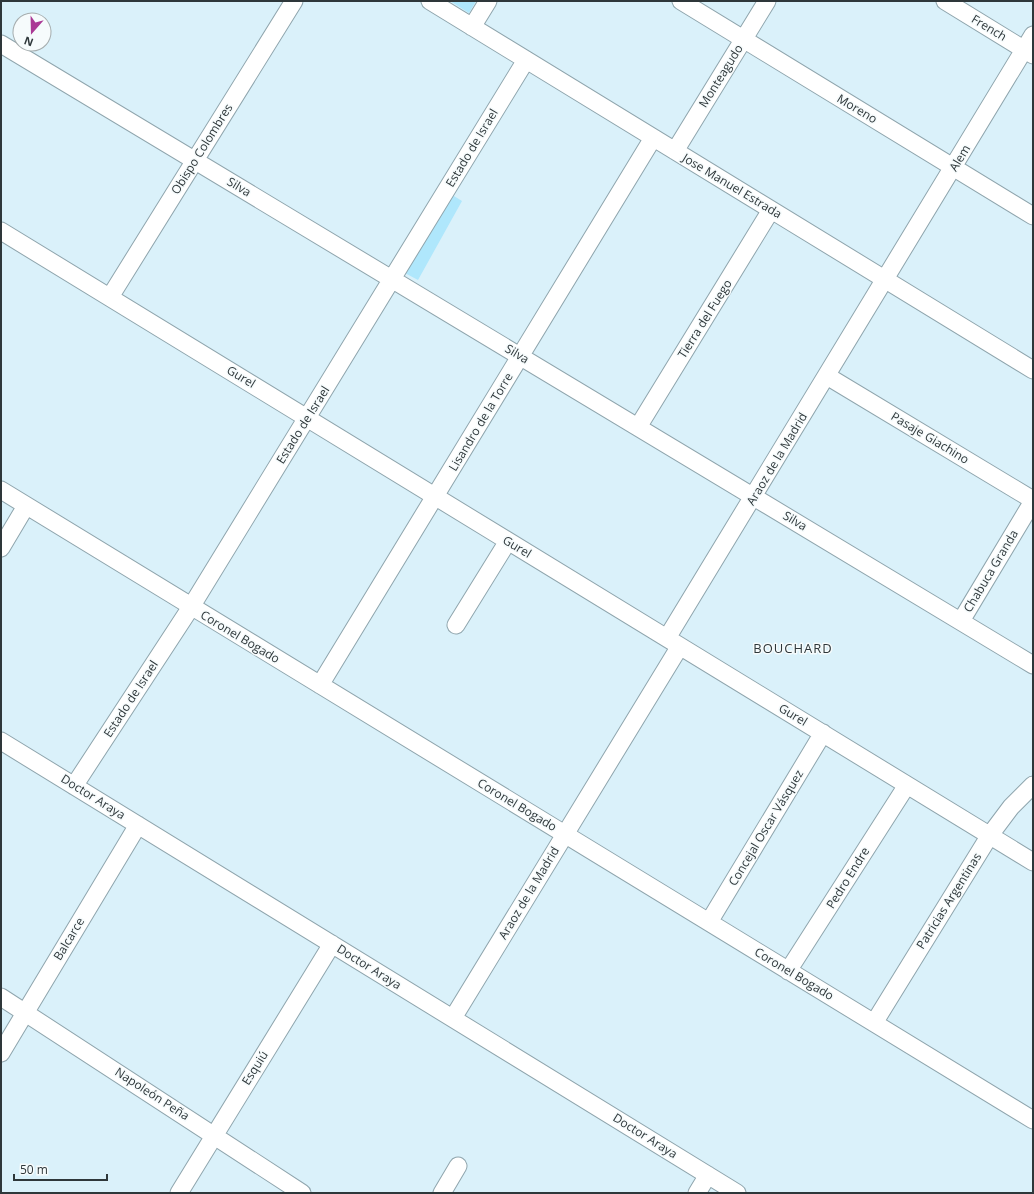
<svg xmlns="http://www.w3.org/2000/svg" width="1034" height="1194" font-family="'Open Sans',sans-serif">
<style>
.green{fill:#afe7fc}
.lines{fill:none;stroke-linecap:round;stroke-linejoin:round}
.minor-casing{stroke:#8fa5ad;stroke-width:19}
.minor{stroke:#fff;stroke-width:17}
.labels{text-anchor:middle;stroke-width:3;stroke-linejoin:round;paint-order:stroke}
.street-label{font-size:12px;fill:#2e373a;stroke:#f6fbfc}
.neighbourhood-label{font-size:13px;letter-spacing:1px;fill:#2e373a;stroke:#f6fbfc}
</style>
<rect width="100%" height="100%" fill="#daf1fa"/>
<!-- green -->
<path class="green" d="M450,1H476L469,13Z
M449,193L462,201L418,280L403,272Z"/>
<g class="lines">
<!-- minor casing -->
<g class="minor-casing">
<path id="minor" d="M430,1L1033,370
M681,1L1033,216
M945,1L1033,55
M472,27L488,1
M1,44L1033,665
M675,151L767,1
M1,231L1033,862
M110,297L294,1
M827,376L1033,500
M638,427L771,210
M1,490L1033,1120
M1,548L26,506
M961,621L1033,501
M456,625L508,541
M667,638L1033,35
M320,685L653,138
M1,741L737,1193
M74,786L191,607L526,60
M709,922L823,733
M788,971L907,785
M1,997L302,1193
M453,1018L680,646
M874,1023L990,835L1011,807L1033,785
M1,1053L138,825
M179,1193L332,944
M442,1193L458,1166
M697,1193L708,1175"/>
</g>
<!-- minor -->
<use href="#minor" class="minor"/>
</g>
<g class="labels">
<!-- street labels -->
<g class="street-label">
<text transform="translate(989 28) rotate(31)" y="4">French</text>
<text transform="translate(721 76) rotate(-58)" y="4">Monteagudo</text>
<text transform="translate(857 109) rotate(31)" y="4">Moreno</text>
<text transform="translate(472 148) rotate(-59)" y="4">Estado de Israel</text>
<text transform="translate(202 149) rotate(-58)" y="4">Obispo Colombres</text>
<text transform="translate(960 158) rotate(-59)" y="4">Alem</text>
<text transform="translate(732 186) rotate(31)" y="4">Jose Manuel Estrada</text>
<text transform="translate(239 187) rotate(31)" y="4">Silva</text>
<text transform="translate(705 319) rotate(-58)" y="4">Tierra del Fuego</text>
<text transform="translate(517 354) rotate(31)" y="4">Silva</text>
<text transform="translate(241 377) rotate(31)" y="4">Gurel</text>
<text transform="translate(481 422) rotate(-59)" y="4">Lisandro de la Torre</text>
<text transform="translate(303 425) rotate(-58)" y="4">Estado de Israel</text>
<text transform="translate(930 438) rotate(31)" y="4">Pasaje Giachino</text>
<text transform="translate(777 459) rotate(-59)" y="4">Araoz de la Madrid</text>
<text transform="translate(795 521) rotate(31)" y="4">Silva</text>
<text transform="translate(517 547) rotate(31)" y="4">Gurel</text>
<text transform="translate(991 571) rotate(-59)" y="4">Chabuca Granda</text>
<text transform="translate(240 637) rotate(31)" y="4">Coronel Bogado</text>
<text transform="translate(131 699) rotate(-57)" y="4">Estado de Israel</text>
<text transform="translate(793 715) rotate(31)" y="4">Gurel</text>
<text transform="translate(93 797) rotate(32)" y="4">Doctor Araya</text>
<text transform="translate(517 805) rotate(31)" y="4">Coronel Bogado</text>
<text transform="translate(766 828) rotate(-59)" y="4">Concejal Oscar Vásquez</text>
<text transform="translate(848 878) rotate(-58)" y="4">Pedro Endre</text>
<text transform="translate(529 893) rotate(-59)" y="4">Araoz de la Madrid</text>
<text transform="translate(949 901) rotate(-58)" y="4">Patricias Argentinas</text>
<text transform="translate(69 939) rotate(-59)" y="4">Balcarce</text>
<text transform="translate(369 967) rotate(32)" y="4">Doctor Araya</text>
<text transform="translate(794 974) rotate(31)" y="4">Coronel Bogado</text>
<text transform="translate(255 1068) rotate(-58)" y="4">Esquiú</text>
<text transform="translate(152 1094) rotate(33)" y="4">Napoleón Peña</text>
<text transform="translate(645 1136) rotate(32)" y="4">Doctor Araya</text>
</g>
<!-- neighbourhood labels -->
<g class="neighbourhood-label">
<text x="793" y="653">BOUCHARD</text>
</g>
</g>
<!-- border -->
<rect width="1034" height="1194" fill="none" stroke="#2e373a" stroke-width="4"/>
<!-- north arrow -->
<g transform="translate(32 32) rotate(200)"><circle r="19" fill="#f6fbfc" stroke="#a6adae"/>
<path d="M0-3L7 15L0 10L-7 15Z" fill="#aa3995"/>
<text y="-6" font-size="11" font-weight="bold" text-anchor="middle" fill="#2e373a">N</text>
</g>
<!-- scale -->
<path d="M14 1174v6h93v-6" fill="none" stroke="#2e373a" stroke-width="2"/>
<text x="20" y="1174" font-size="12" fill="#2e373a" stroke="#f6fbfc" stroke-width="3" paint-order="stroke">50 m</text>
</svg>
